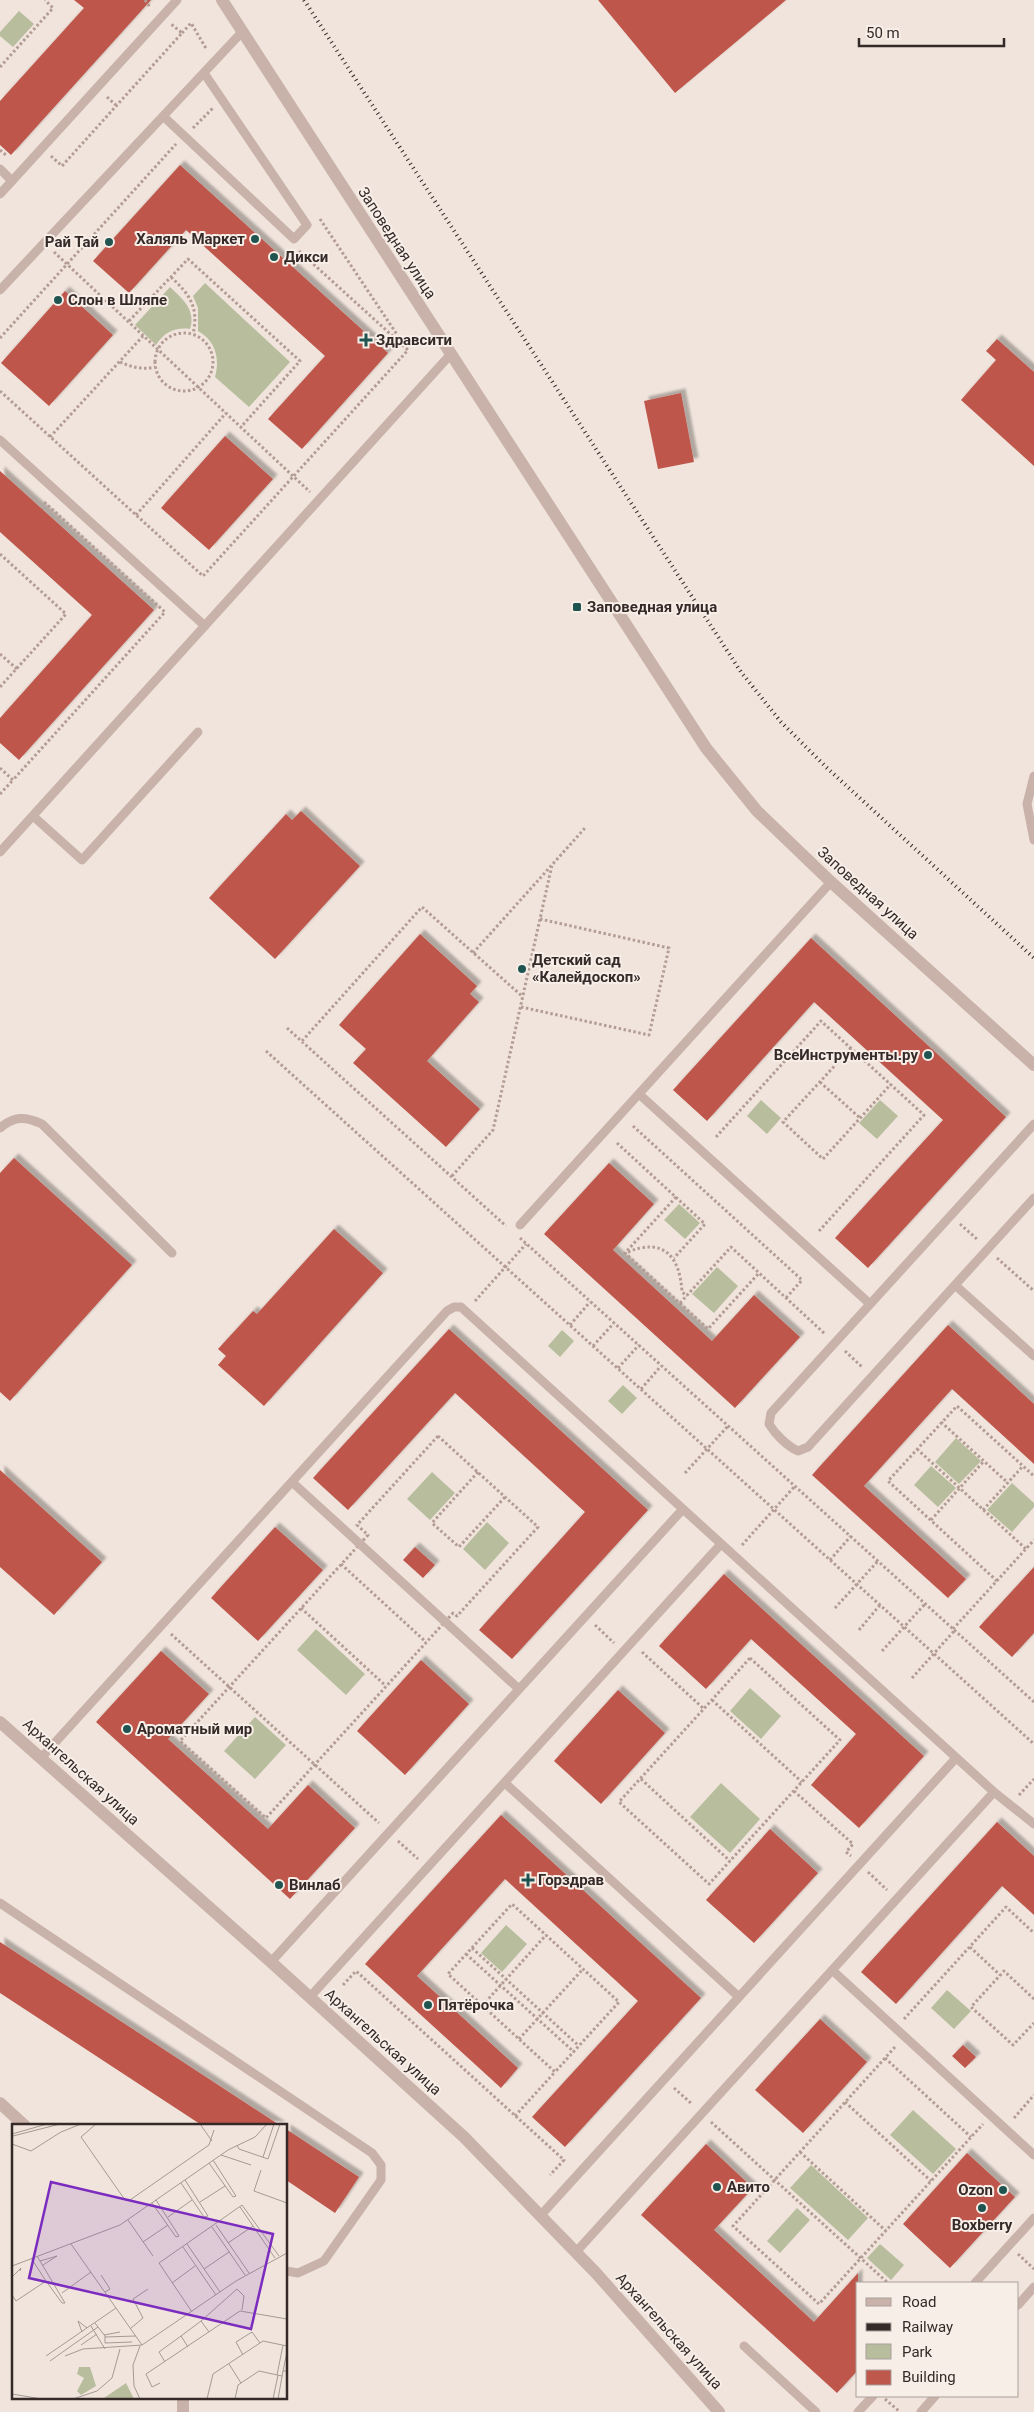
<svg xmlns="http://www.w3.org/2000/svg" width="1034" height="2412" font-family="Roboto,sans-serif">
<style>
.green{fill:#b8be9d}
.building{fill:#be574c;filter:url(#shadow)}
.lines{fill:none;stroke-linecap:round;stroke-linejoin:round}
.path{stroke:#b39c93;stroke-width:3;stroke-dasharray:2.5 2.5;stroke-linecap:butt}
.lane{stroke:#c8b2a9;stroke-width:9}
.street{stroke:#c8b2a9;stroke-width:12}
.rail{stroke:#352a28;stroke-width:4;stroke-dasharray:1 4;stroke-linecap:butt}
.poi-dot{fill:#205450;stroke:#f8eee8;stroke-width:2}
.labels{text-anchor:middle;stroke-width:4;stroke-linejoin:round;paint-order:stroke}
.poi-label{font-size:15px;font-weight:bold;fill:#352a28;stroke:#f8eee8;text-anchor:start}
.street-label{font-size:15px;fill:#352a28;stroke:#f8eee8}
.inset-road{fill:none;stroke:#a59a94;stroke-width:1}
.view{fill:#7b2cbf;fill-opacity:0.15;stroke:#7b2cbf;stroke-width:2.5}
.inset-edge{fill:none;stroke:#352a28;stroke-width:2.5}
</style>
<defs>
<filter id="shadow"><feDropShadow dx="4.5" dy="-4.5" stdDeviation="1" flood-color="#0004"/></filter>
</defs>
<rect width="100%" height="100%" fill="#f0e4dc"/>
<!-- green -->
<path class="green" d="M19,11L34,24L13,47L0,36V32Z
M205,283L290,362L249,407L215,377C220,359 216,341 198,331V308L193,296Z
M170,287C183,299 196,310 190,329C176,327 164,332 156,345L135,325Z
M761,1100L781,1118L767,1134L747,1116Z
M880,1100L898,1116L877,1139L859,1123Z
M679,1204L700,1223L685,1239L664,1220Z
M717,1267L738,1286L714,1313L692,1294Z
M562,1330L574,1341L560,1357L548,1346Z
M623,1385L637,1398L622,1414L608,1401Z
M956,1438L981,1461L959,1484L935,1462Z
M931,1466L956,1488L938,1507L914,1485Z
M432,1472L455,1493L430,1520L407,1499Z
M1012,1483L1034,1503V1507L1012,1532L987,1510Z
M487,1522L509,1543L485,1570L463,1549Z
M316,1629L365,1674L346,1695L297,1650Z
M750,1688L781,1716L761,1739L730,1711Z
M255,1717L286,1745L255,1779L224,1751Z
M721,1783L760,1819L730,1853L690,1817Z
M506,1925L527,1944L502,1972L481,1953Z
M947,1990L971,2011L954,2029L931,2008Z
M913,2110L956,2149L933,2174L890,2135Z
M811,2165L868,2218L848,2240L790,2188Z
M797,2208L810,2220L780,2253L767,2241Z
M880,2244L904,2265L891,2280L867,2258Z"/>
<!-- building -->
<path class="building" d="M74,0H151L11,155L0,145V101L84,8Z
M598,0H786L675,93Z
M180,165L388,353L302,449L268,419L325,356L186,230L129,293L93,261Z
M65,291L113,335L49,406L1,363Z
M997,339L1034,372V466L961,400L996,360L986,351Z
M681,393L694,462L658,469L644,401Z
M225,436L273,479L209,550L161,508Z
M0,471L154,610L19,760L0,743V718L92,615L0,532Z
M301,811L360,866L275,959L209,898L286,814L292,820Z
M420,934L477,986L470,994L479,1002L427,1061L480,1109L446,1147L353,1063L366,1049L339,1025Z
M811,938L1006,1117L868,1268L835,1238L943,1120L814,1002L707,1121L673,1090Z
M14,1158L132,1265L10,1401L0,1392V1173Z
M609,1163L654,1204L613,1250L712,1341L754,1295L800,1337L735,1408L544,1234Z
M334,1229L383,1273L264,1406L218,1365L226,1356L218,1349L253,1311L257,1314Z
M948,1325L1034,1404V1464L952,1389L864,1486L966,1579L948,1598L812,1475Z
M449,1329L648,1510L512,1659L479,1630L585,1512L455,1393L348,1510L313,1478Z
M0,1470L102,1562L54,1615L0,1567Z
M275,1527L323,1570L258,1641L211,1598Z
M415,1547L435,1565L423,1578L403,1560Z
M1034,1567V1633L1012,1657L979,1627Z
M724,1574L924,1756L859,1828L811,1785L856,1734L751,1639L706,1689L659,1646Z
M161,1651L209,1694L168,1739L268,1829L308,1785L355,1828L290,1899L96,1722Z
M421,1660L469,1704L405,1775L357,1731Z
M618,1690L665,1733L601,1804L554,1761Z
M501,1815L701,1998L565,2147L532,2117L638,2001L505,1879L417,1976L518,2068L501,2088L365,1964Z
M997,1822L1034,1856V1915L1002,1886L896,2004L861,1972Z
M770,1829L818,1873L754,1943L706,1900Z
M0,1942L122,2022L281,2126H203L0,1993Z
M820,2019L867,2062L803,2133L755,2090Z
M963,2045L976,2057L965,2068L952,2056Z
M286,2129L359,2177L335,2213L286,2180Z
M706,2144L753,2188L714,2230L814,2322L858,2273V2370L837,2393L641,2215Z
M967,2153L1015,2197L950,2268L903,2224Z"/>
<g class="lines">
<!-- path -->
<path class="path" d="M145,0L150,7
M182,33L191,23L207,50
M0,67L53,8L45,0
M107,97L117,106
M193,128L213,108
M0,150L7,156
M51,156L62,166L182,33L171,24
M320,219L404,345
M54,252L310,492
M171,277C190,295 199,307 193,334
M129,321L188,259L300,361L241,427
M155 362a29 29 0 1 1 58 0a29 29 0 1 1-58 0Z
M0,338L176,144
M120,362C131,367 142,370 155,367
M0,391L203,576L408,350L299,251
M50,437L143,336
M136,515L226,413
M0,554L66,614L0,687
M0,654L17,669
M0,768L13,780L165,612L43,501
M0,794L13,780
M473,953L585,828
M521,1007L649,1035L669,948L540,919
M287,1028L506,1226
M302,1041L422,907L523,997
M851,1048L783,1122L823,1159L891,1084
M266,1051L1034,1744
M820,1082L860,1118
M633,1126L802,1280L786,1298
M716,1137L821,1021L924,1115L819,1231
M617,1143L705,1224L674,1258
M452,1176L493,1130L552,865
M676,1197L625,1253L708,1329L759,1273
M960,1224L978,1240
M520,1238L1034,1702
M628,1252C664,1237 680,1257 682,1292L687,1296
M997,1258L1034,1291
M475,1301L526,1244
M680,1303L731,1247L825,1334
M570,1325L590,1302
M593,1346L614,1323
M845,1351L862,1367
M618,1368L639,1345
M641,1389L661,1366
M941,1422L1008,1483
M438,1436L538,1527L457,1616L453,1613L266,1818L180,1741L368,1535L357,1525Z
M917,1449L1026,1549
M478,1472L432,1523L459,1547L505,1497
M685,1473L728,1426
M983,1510L1023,1466
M931,1520L984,1461
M742,1545L795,1486
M830,1560L851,1536
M341,1564L426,1642
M997,1581L888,1481L957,1406L1034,1476
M301,1608L386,1686
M835,1608L878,1561
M595,1625L614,1643
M953,1629L1034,1540
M859,1630L880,1605
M171,1634L379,1823
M882,1651L925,1604
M642,1652L704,1709
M750,1658L840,1740L709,1884L619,1802Z
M912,1678L955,1630
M712,1700L802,1782
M641,1779L730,1861
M794,1791L853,1844L846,1852L851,1856
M1019,1795L1034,1779
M398,1841L418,1859
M868,1872L887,1890
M970,1947L1000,1975
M472,1948L579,2046
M466,1954L574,2052
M343,1985L356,1971L564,2160L550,2175
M1034,1999L1004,1971L971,2007L1013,2045L1034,2023
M482,2006L546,1935
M904,2019L1006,1907L1034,1933
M519,2039L583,1969
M895,2047L733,2226L819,2304L983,2124
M885,2058L971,2137
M674,2088L692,2104
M845,2102L931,2181
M515,2116L555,2072L448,1974L512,1904L619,2002L555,2072
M1014,2118L1034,2095
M711,2122L888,2283
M800,2152L886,2231
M1018,2254L1034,2269
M885,2399L900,2412"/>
<!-- lane -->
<path class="lane" d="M163,116L294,239L307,225L204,73
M0,169L12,181L177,0
M0,194L12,181
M0,290L242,32
M0,440L205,626
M1034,776L1027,804L1034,840
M33,816L82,860L198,732
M0,852L450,355
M639,1094L870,1304
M1034,1124L771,1413L769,1424C775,1434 787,1446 798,1451L808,1447L1034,1198
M0,1128C14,1116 25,1116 42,1124L172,1253
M520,1225L831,882
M955,1285L1034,1356
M292,1482L519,1689
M41,1758L447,1311L454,1307H461L994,1792L1034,1824
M505,1783L739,1997
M0,1903L372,2153L381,2165V2180L324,2261L298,2273L286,2271
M271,1962L683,1509
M832,1970L1034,2155
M309,1998L721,1544
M541,2215L956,1758
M576,2252L994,1792
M975,2283L1034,2218
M1018,2305L1034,2287
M744,2346L816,2412
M858,2412L873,2396
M921,2412L935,2396"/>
<!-- street -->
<path class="street" d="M222,0L706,748L757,811L831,882L1034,1065
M0,1722L271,1962L464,2137L596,2273L719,2412
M0,2103L25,2126
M183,2398V2412"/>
<!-- rail -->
<path class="rail" d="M304,0L741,672L781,722L826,767L1034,958"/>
</g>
<!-- markers -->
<g class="poi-dot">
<circle cx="255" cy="239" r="5"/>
<circle cx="109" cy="242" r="5"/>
<circle cx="274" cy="257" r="5"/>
<circle cx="58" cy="300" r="5"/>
<path d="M363.5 332.5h5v5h5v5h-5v5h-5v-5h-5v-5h5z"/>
<rect x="572" y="602" width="10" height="10" rx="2.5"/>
<circle cx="522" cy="969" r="5"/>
<circle cx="928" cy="1055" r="5"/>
<circle cx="127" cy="1729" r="5"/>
<path d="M525.5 1872.5h5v5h5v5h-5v5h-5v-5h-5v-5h5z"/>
<circle cx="279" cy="1885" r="5"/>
<circle cx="428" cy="2005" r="5"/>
<circle cx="717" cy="2187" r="5"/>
<circle cx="1003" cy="2190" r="5"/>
<circle cx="982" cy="2208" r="5"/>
</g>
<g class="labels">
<!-- poi labels -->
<g class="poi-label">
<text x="245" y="244" text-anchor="end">Халяль Маркет</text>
<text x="99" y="247" text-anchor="end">Рай Тай</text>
<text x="284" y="262">Дикси</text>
<text x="68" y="305">Слон в Шляпе</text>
<text x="376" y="345">Здравсити</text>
<text x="587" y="612">Заповедная улица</text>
<text x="532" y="965">Детский сад<tspan x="532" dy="17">«Калейдоскоп»</tspan></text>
<text x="918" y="1060" text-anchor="end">ВсеИнструменты.ру</text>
<text x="137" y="1734">Ароматный мир</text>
<text x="538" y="1885">Горздрав</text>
<text x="289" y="1890">Винлаб</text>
<text x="438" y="2010">Пятёрочка</text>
<text x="727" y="2192">Авито</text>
<text x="993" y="2195" text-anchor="end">Ozon</text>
<text x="982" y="2230" text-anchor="middle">Boxberry</text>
</g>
<!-- street labels -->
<g class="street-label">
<text transform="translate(397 243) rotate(57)" y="5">Заповедная улица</text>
<text transform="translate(868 893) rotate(42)" y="5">Заповедная улица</text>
<text transform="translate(81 1772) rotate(42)" y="5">Архангельская улица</text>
<text transform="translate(383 2042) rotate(42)" y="5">Архангельская улица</text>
<text transform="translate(669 2331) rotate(48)" y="5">Архангельская улица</text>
</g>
</g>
<!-- overview -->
<g transform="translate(12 2124)">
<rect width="275" height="275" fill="#f0e4dc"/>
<path d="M67,243H78L84,262L69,271L65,267L72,254L65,250ZM114,259L122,275L82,274H92Z" fill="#b8be9d"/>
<path class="inset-road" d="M84,0L69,13L113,76H118L197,21L202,6M188,0L200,17M0,10L35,0M1,12L48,0M0,20L19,27L49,8L69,0M225,21L227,25L256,35L268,0M209,31L239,41M251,33L262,0M197,39L221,73L224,72L201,36M249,46L242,67L275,79M169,59L192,93L196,92L173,56M188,78L213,62M140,79L164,113L167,112L144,76M228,83L263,134M156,93L180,76M116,96L141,132M204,101L237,149M200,103L233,151M131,118L156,101M216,119L241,102M59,120L130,221M175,120L208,168M171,123L204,171M25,132L53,179H50L34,157M28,137L45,132L31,141M0,142L108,101L216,26L243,13L255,0M192,145L217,128M89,151L98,165L93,168M0,153L9,144L8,147M160,159L183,142M50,169L79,148M0,171L4,177L34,157L19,134M180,188L147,139L230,81L267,132M79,202L93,225M86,203L93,212V219M118,205L131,194L121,175L136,165M70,208L66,197L75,204M197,208L189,197L225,165L232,172L230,186M92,211L108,208M93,213L124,212M93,219L120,218M69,221L85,210M128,222L121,241L122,262L128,275M176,223L169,212L189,197M275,228L271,247H275M231,231L224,218L240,208L248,219M34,232L104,184M53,232L71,225L130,221L224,157L275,129M38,237L86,203L83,199M153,238L147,228L169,212M217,240L229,259M265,251L271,221M148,259L140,263L134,250L228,187L275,195M0,270L30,275M61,275L85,267L100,254L108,225M195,275L201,250L251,217L275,222M223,275L226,261L247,247L270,252M261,275L266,251M266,275L271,247"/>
<path class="view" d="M39,58L261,110L239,205L17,154Z"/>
<rect width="275" height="275" class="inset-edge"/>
</g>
<!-- legend -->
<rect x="856" y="2282" width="162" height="115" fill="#f8eee8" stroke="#aaa09b"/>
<rect x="866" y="2298" width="25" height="8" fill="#c8b2a9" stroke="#aaa09b"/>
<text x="902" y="2307" font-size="15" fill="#352a28">Road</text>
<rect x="866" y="2323" width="25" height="8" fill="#352a28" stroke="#aaa09b"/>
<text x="902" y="2332" font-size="15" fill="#352a28">Railway</text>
<rect x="866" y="2344" width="25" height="15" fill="#b8be9d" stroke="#aaa09b"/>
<text x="902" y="2357" font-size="15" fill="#352a28">Park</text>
<rect x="866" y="2370" width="25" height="15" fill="#be574c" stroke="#aaa09b"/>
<text x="902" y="2382" font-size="15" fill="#352a28">Building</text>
<!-- scale -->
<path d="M859 38v8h145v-8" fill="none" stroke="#352a28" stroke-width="2.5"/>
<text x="866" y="38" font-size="15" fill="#352a28" stroke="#f8eee8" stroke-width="4" paint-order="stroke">50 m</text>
</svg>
